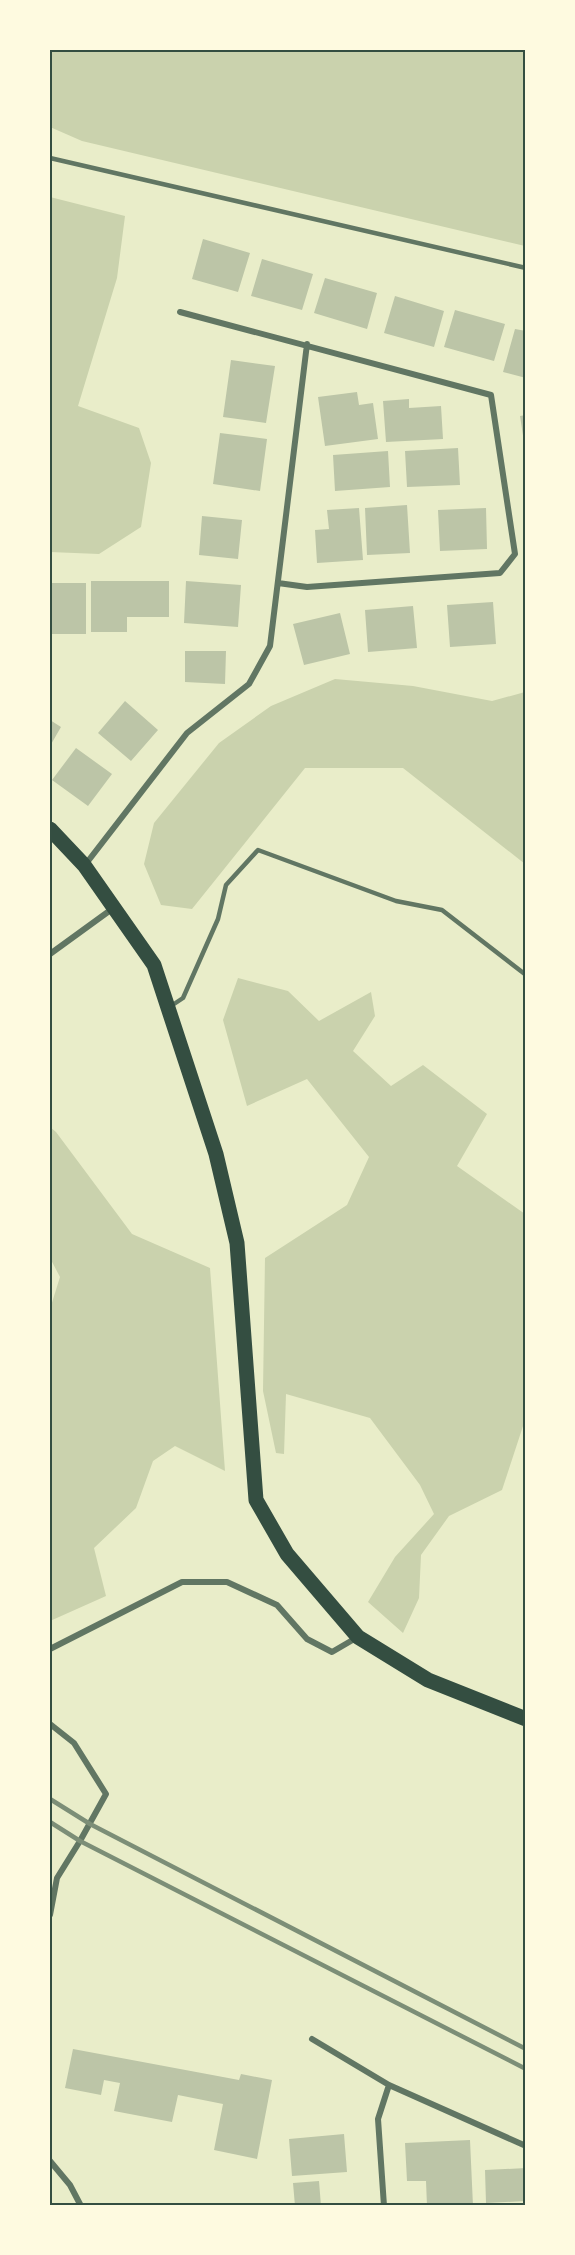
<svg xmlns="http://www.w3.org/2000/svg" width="575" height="2255" font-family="'Varela Round',sans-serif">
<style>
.green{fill:#cad2ad}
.building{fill:#bcc5a7}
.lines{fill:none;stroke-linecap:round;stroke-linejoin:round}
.service{stroke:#617663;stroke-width:4.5}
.minor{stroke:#617663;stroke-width:6}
.primary{stroke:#344e41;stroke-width:15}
.rail{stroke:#7c8e77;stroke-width:4.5}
.neatline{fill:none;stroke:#344e41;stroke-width:2}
</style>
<rect width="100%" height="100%" fill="#e9edc9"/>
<!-- green -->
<path class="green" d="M50,50H525V246L82,141L50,127Z
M50,197L125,216L117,278L78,406L139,428L151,463L141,527L99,554L50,552Z
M335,679L413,686L492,701L525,692V864L403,768H305L192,909L161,905L144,864L154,823L219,743L271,706Z
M238,978L288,991L319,1021L371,992L375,1016L353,1051L391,1086L423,1065L487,1114L457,1166L525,1214V1420L502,1490L449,1516L421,1555L419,1598L403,1633L368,1602L395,1557L434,1514L420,1485L370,1418L286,1394L284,1454L276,1453L263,1391L265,1258L347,1205L369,1157L307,1079L247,1106L223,1020Z
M50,1127L56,1132L132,1234L210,1268L225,1471L175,1446L153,1461L136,1508L94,1548L106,1596L50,1621V1309L60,1277L50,1258Z"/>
<!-- building -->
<path class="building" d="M203,239L250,253L238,292L192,279Z
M262,259L313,274L302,310L251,296Z
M325,278L377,293L367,329L314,313Z
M395,296L444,311L434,347L384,333Z
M455,310L505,324L494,361L444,347Z
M515,329L526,331V378L503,372Z
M231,360L275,366L266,423L223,417Z
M357,392L359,405L373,403L378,439L325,446L318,397Z
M409,399V408L441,406L443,439L386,442L383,401Z
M526,415V442H524L520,416Z
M220,433L267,439L260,491L213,484Z
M458,448L460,485L407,487L405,451Z
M388,451L390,487L335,491L333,455Z
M407,505L410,553L367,555L365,508Z
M359,508L363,560L317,563L315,530L329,529L327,510Z
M486,508L487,549L440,551L438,510Z
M202,516L242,520L238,559L199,555Z
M91,581H169V617H127V632H91Z
M186,581L241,585L238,627L184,623Z
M50,583H86V634H50Z
M493,602L496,644L450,647L447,605Z
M413,606L417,648L368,652L365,610Z
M340,613L350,654L304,665L293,624Z
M185,651H226L225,684L185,682Z
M125,701L158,730L131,761L98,733Z
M50,720L61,727L50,746Z
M76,748L112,774L88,806L52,780Z
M73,2049L239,2080L241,2074L272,2080L257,2159L214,2150L223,2104L178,2095L172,2122L114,2111L120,2083L104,2080L101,2095L65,2088Z
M344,2134L347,2172L292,2176L289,2139Z
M470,2140L473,2206H427L426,2181H407L405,2143Z
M526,2168V2201L486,2203L485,2170Z
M319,2181L321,2206H295L293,2183Z"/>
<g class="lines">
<!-- service -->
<path class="service" d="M50,158L526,268
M171,1006L183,998L218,919L226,885L258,850L396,901L442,910L526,975"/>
<!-- minor -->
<path class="minor" d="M180,312L491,395L515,554L500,573L307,587L278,583
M85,865L187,733L249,684L270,646L307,344
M50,954L112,909
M50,1649L182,1582H227L277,1605L307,1639L332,1652L356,1638
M50,1724L74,1743L106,1794L80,1841L57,1878L50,1915
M312,2039L389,2085L526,2146
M50,2161L70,2185L81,2206
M384,2206L378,2119L389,2085"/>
<!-- primary -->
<path class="primary" d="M50,829L84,865L154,965L216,1154L237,1243L256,1500L287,1554L358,1637L428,1680L526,1719"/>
<!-- rail -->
<path class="rail" d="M50,1799L90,1824L526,2049
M50,1822L80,1841L526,2069"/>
</g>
<!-- border -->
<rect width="575" height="2255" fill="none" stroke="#fefae0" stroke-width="102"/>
<rect x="51" y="51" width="473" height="2153" class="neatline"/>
</svg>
